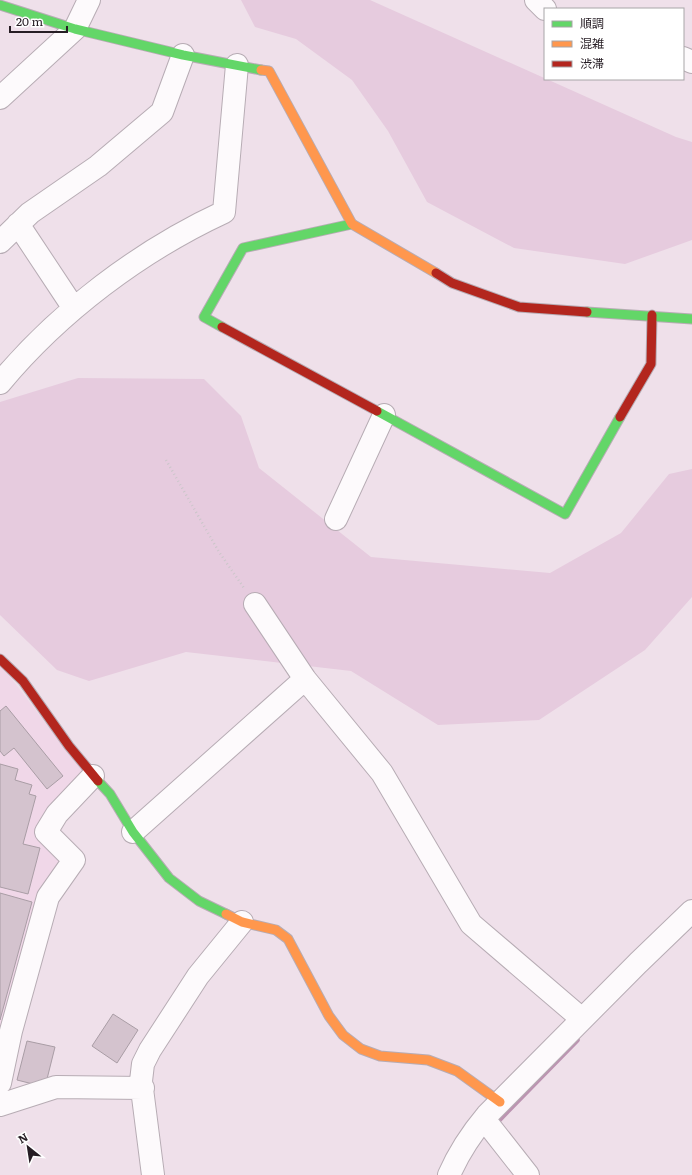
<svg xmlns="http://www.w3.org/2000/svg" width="692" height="1175" font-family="Literata,'Noto Sans JP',serif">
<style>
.built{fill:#f0d7e8}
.green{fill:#e6cbde}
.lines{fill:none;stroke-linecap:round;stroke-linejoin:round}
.stream{stroke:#bc94b1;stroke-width:5.5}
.building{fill:#d4c3ce;stroke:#a99da5}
.street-casing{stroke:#b7acb4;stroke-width:24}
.fast-casing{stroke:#b7acb4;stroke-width:11}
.slow-casing{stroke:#b7acb4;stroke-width:11}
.jam-casing{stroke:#b7acb4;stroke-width:11}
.path{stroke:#ccc6ca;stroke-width:2.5;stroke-dasharray:1 3;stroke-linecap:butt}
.street{stroke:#fdfafc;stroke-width:22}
.fast{stroke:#63d668;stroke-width:9}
.slow{stroke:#ff974d;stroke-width:9}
.jam{stroke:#b3261e;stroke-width:9}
</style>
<rect width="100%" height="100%" fill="#efe0ea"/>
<!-- built -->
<path class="built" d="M0,664L84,773L47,813L66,860L0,1060Z"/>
<!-- green -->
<path class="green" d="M241,0H370L676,137L692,142V240L625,264L514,248L427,202L388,131L352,80L296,39L255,27Z
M78,378L204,379L241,416L259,468L371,557L550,573L621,533L669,474L692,469V597L645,650L539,720L438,725L351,671L186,652L89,681L57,670L0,615V402Z"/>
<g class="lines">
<!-- stream -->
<path class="stream" d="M495,1124L577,1040"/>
</g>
<!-- building -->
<path class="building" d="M6,706L63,776L47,789L14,748L4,756L0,751V711Z
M0,764L18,769L15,780L32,785L29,794L36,796L23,844L40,848L28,894L0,887Z
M0,893L32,902L0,1020Z
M113,1014L138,1030L117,1063L92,1046Z
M27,1041L55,1047L45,1087L17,1080Z"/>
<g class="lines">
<!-- street casing -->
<g class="street-casing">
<path id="street" d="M536,0L545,9
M683,58L692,62
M0,98L75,29L89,0
M18,224L73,307
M0,242L30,213L98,166L162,112L183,55
M0,383C59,312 140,251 224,212L237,65
M336,519L384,415
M255,604L305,679L382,773L471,924L582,1019
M133,832L305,679
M0,1083L11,1031L48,897L74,860L46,832L57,814L93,776
M0,1105L56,1087L143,1088
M484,1119L528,1175
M153,1175L141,1081L143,1064L150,1050L198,976L242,922
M449,1175C459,1152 471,1134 487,1115L638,963L692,911"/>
</g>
<!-- fast casing -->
<g class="fast-casing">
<path id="fast" d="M0,5L75,29L183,55L261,70
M587,312L692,319
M222,327L204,317L243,248L352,224
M377,411L565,514L620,417
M98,781L110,794L133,832L169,878L199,901L226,914"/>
</g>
<!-- slow casing -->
<g class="slow-casing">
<path id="slow" d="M261,70L269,71L352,224L436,273
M226,914L242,922L276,930L288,939L329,1016L343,1035L361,1049L380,1056L428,1060L457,1071L500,1102"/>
</g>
<!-- jam casing -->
<g class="jam-casing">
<path id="jam" d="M436,273L452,283L519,307L587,312
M222,327L377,411
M620,417L651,364L652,315
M0,659L23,681L69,746L98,781"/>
</g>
<!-- path -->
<path class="path" d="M166,460L219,552L244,588"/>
<!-- street -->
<use href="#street" class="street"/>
<!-- fast -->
<use href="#fast" class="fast"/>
<!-- slow -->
<use href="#slow" class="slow"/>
<!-- jam -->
<use href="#jam" class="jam"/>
</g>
<!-- legend -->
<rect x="544" y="8" width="140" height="72" fill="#ffffff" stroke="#a8a5a7"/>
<rect x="552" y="21" width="20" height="6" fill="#63d668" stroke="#a8a5a7"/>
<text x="580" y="28" font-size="12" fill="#261d24">順調</text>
<rect x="552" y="41" width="20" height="6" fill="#ff974d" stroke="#a8a5a7"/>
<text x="580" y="48" font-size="12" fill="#261d24">混雑</text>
<rect x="552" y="61" width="20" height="6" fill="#b3261e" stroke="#a8a5a7"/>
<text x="580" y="68" font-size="12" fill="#261d24">渋滞</text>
<!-- north arrow -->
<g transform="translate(28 1147) rotate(330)" stroke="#ffffff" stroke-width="3" paint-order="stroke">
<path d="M0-3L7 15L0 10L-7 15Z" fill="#261d24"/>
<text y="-6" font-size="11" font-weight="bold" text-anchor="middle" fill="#261d24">N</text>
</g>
<!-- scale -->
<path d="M10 26v6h57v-6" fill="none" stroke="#261d24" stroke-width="2"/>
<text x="16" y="26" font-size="12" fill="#261d24" stroke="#ffffff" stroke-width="3" paint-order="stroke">20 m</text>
</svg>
